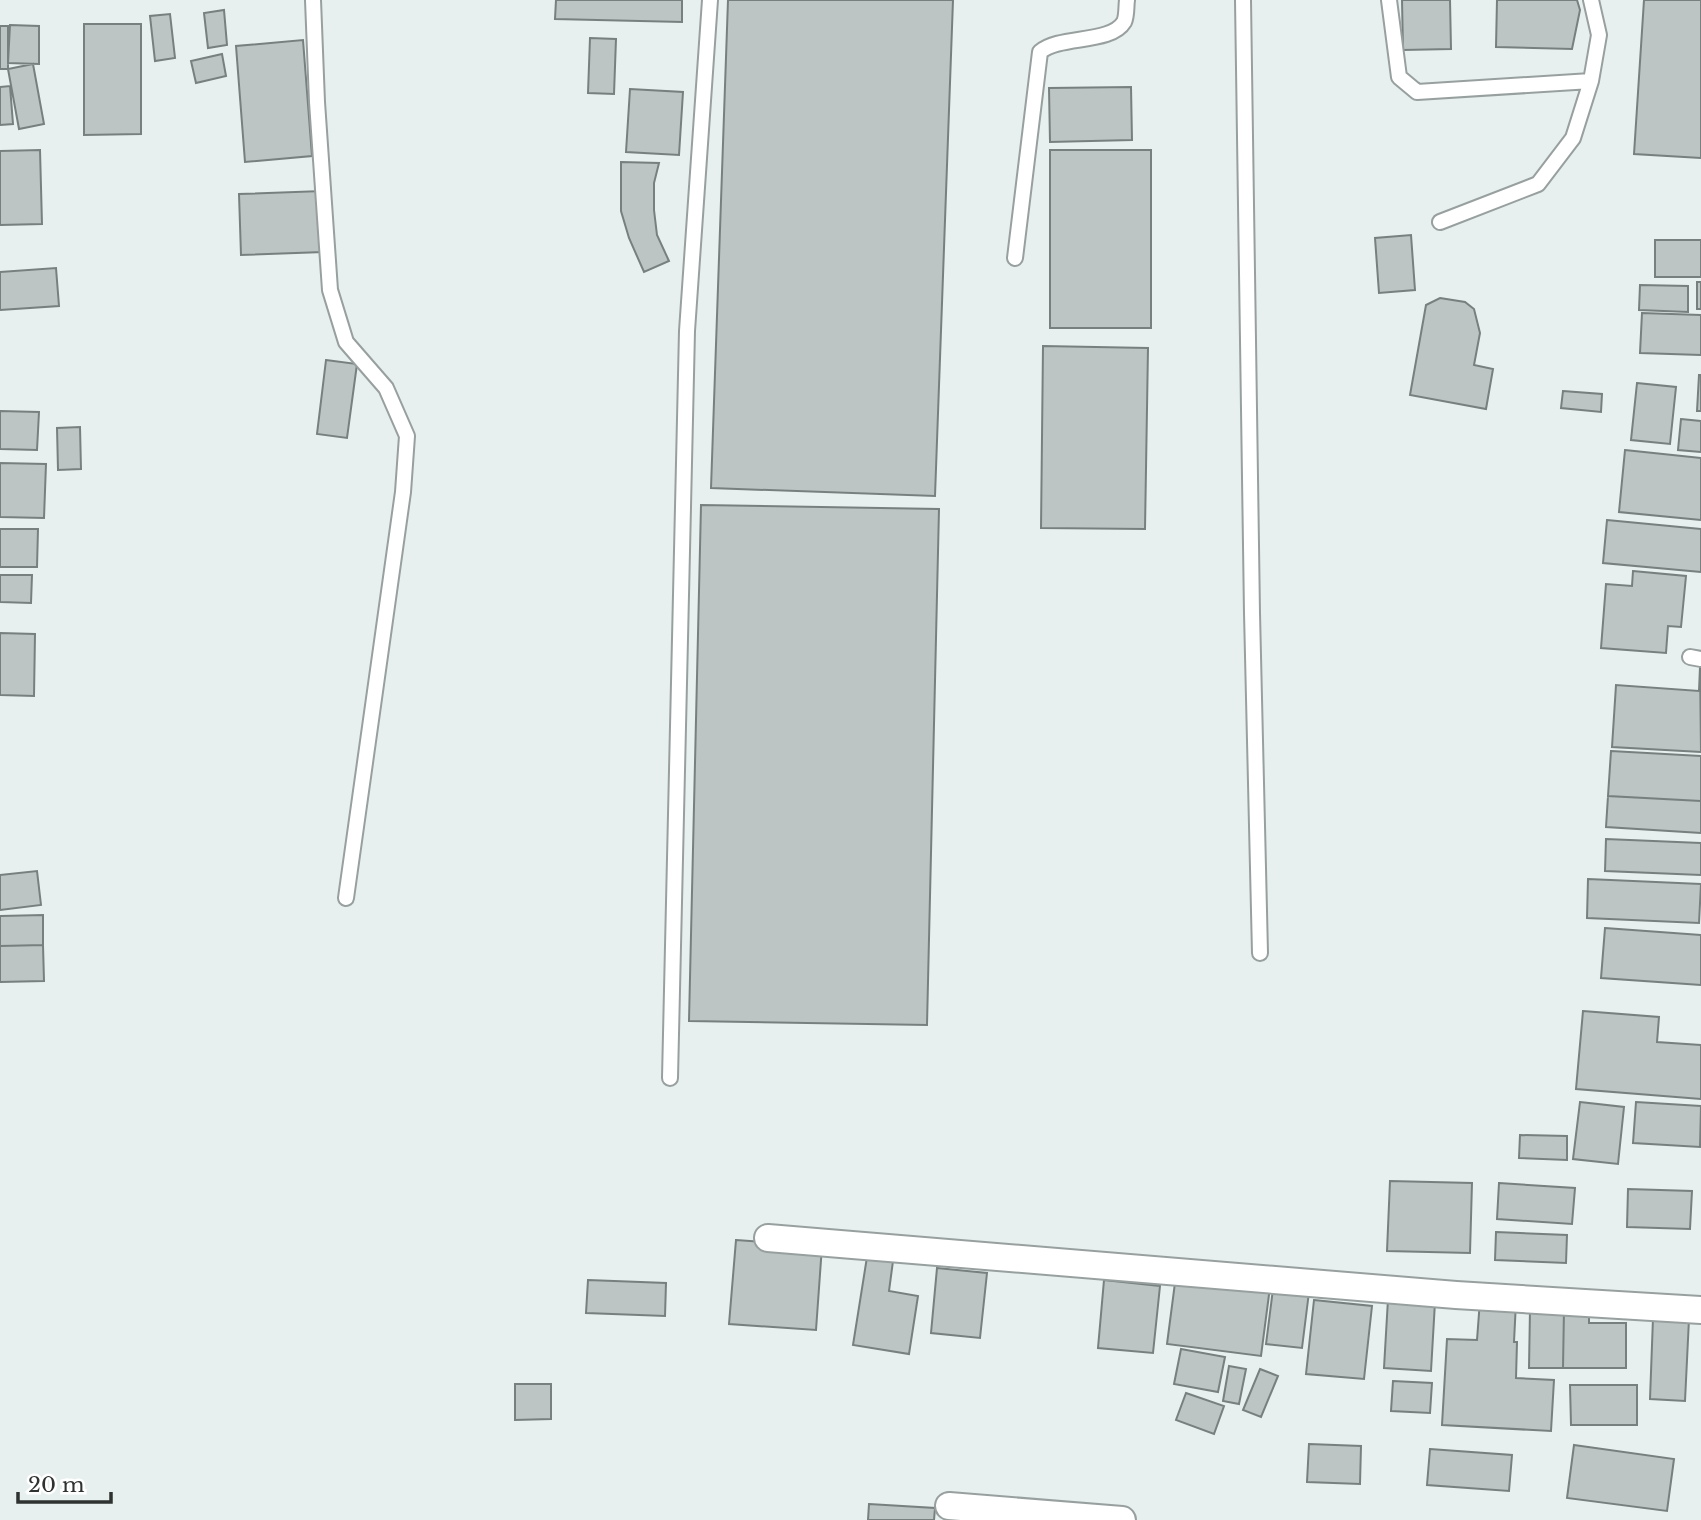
<svg xmlns="http://www.w3.org/2000/svg" width="1701" height="1520" font-family="'Libre Baskerville',serif">
<style>
.building{fill:#bcc4c4;stroke:#787f7f;stroke-width:2}
.lines{fill:none;stroke-linecap:round;stroke-linejoin:round}
.service-casing{stroke:#98a09f;stroke-width:18}
.minor-casing{stroke:#98a09f;stroke-width:30}
.service{stroke:#fff;stroke-width:14}
.minor{stroke:#fff;stroke-width:26}
</style>
<rect width="100%" height="100%" fill="#e7f0ef"/>
<!-- building -->
<path class="building" d="M556,0H682V22L555,19Z
M728,0H953L935,496L711,488Z
M1402,0H1450L1451,49L1403,50Z
M1497,0H1577L1580,10L1572,49L1496,47Z
M1644,0H1701V158L1634,154Z
M224,10L227,45L208,48L204,13Z
M170,14L175,58L155,61L150,16Z
M84,24H141V134L84,135Z
M10,25L39,26V64L8,63Z
M0,26H8V69H0Z
M590,38L616,39L614,94L588,93Z
M303,40L312,156L245,162L236,46Z
M222,54L226,76L196,83L191,61Z
M33,64L44,124L19,129L8,69Z
M10,86L13,124L0,125V87Z
M1131,87L1132,140L1050,142L1049,88Z
M630,89L683,92L679,155L626,152Z
M40,150L42,224L0,225V151Z
M1050,150H1151V328H1050Z
M621,162L659,163L654,183V210L657,235L669,261L644,272L629,238L621,211Z
M322,191L323,252L241,255L239,194Z
M1411,235L1415,290L1379,293L1375,238Z
M1655,240H1701V277H1655Z
M56,268L59,306L0,310V272Z
M1697,282H1701V309H1697Z
M1640,285L1688,286V312L1639,310Z
M1440,298L1465,302L1474,309L1480,333L1474,365L1493,369L1486,409L1410,395L1426,305Z
M1642,313L1701,315V355L1640,353Z
M1043,346L1148,348L1145,529L1041,528Z
M326,360L357,364L347,438L317,434Z
M1699,375H1701V411H1697Z
M1637,383L1676,387L1670,444L1631,440Z
M1563,391L1602,394L1601,412L1561,408Z
M0,411L39,412L37,450L0,449Z
M1681,419L1701,421V452L1678,450Z
M80,427L81,469L58,470L57,428Z
M1625,450L1701,458V520L1619,512Z
M0,463L46,464L44,518L0,517Z
M701,505L939,509L927,1025L689,1021Z
M1607,520L1701,529V572L1603,563Z
M0,529H38L37,567H0Z
M1633,571L1686,576L1681,627L1668,626L1666,653L1601,648L1606,584L1632,586Z
M0,575H32L31,603L0,602Z
M0,633L35,634L34,696L0,695Z
M1700,667L1701,752L1612,747L1616,685L1699,691Z
M1611,751L1701,756V801L1608,796Z
M1608,796L1701,801V833L1606,827Z
M1606,839L1701,843V875L1605,871Z
M37,871L41,905L0,910V875Z
M1588,879L1701,884L1699,923L1587,918Z
M43,915V945L0,946V916Z
M1605,928L1701,935V985L1601,978Z
M43,945L44,981L0,982V946Z
M1583,1011L1659,1017L1657,1042L1701,1045V1099L1576,1089Z
M1580,1102L1624,1107L1618,1164L1573,1159Z
M1636,1102L1701,1106L1700,1147L1633,1143Z
M1520,1135L1567,1136V1160L1519,1158Z
M1390,1181L1472,1183L1470,1253L1387,1251Z
M1499,1183L1575,1188L1572,1224L1497,1219Z
M1628,1189L1692,1191L1690,1229L1627,1227Z
M1496,1232L1567,1235L1566,1263L1495,1260Z
M736,1240L822,1246L816,1330L729,1324Z
M867,1257L893,1261L889,1291L918,1296L909,1354L853,1345Z
M937,1268L987,1273L980,1338L931,1333Z
M1176,1275L1270,1287L1261,1356L1167,1344Z
M588,1280L666,1283L665,1316L586,1313Z
M1104,1280L1160,1286L1153,1353L1098,1348Z
M1273,1289L1309,1292L1302,1348L1266,1344Z
M1388,1299L1435,1302L1431,1371L1384,1368Z
M1314,1300L1372,1306L1364,1379L1306,1374Z
M1480,1300L1516,1302L1514,1342H1517L1516,1378L1554,1380L1551,1431L1442,1425L1447,1339L1477,1340Z
M1530,1309H1564L1563,1368H1529Z
M1564,1309H1589V1323H1626V1368H1563Z
M1653,1318L1689,1319L1685,1401L1650,1399Z
M1181,1349L1225,1357L1218,1392L1174,1384Z
M1229,1366L1246,1369L1239,1404L1223,1401Z
M1260,1369L1278,1376L1261,1417L1243,1410Z
M1393,1381L1432,1383L1430,1413L1391,1411Z
M515,1384H551V1419L515,1420Z
M1570,1385H1637V1425H1571Z
M1186,1393L1224,1406L1214,1434L1176,1420Z
M1309,1444L1361,1446L1360,1484L1307,1482Z
M1574,1445L1674,1459L1667,1511L1567,1498Z
M1430,1449L1512,1455L1509,1491L1427,1485Z
M869,1504L935,1508L934,1520H868Z"/>
<g class="lines">
<!-- service casing -->
<g class="service-casing">
<path id="service" d="M313,0L317,102L330,290L346,342L386,388L407,436L403,492L346,898
M1243,0L1252,613L1260,953
M1389,0L1399,77L1417,92L1591,81
M1440,222L1538,184L1573,138L1591,81L1599,35L1591,0
M1015,258L1040,52C1059,35 1111,44 1124,22C1127,16 1126,7 1127,0
M1690,657L1701,659
M670,1078L687,331L710,0"/>
</g>
<!-- minor casing -->
<g class="minor-casing">
<path id="minor" d="M768,1238L1456,1295L1701,1310
M949,1506L1122,1520"/>
</g>
<!-- service -->
<use href="#service" class="service"/>
<!-- minor -->
<use href="#minor" class="minor"/>
</g>
<!-- scale -->
<path d="M18 1492v10h93v-10" fill="none" stroke="#2e3231" stroke-width="3.5"/>
<text x="28" y="1492" font-size="21" fill="#2e3231" stroke="#ffffff" stroke-width="5" paint-order="stroke">20 m</text>
</svg>
